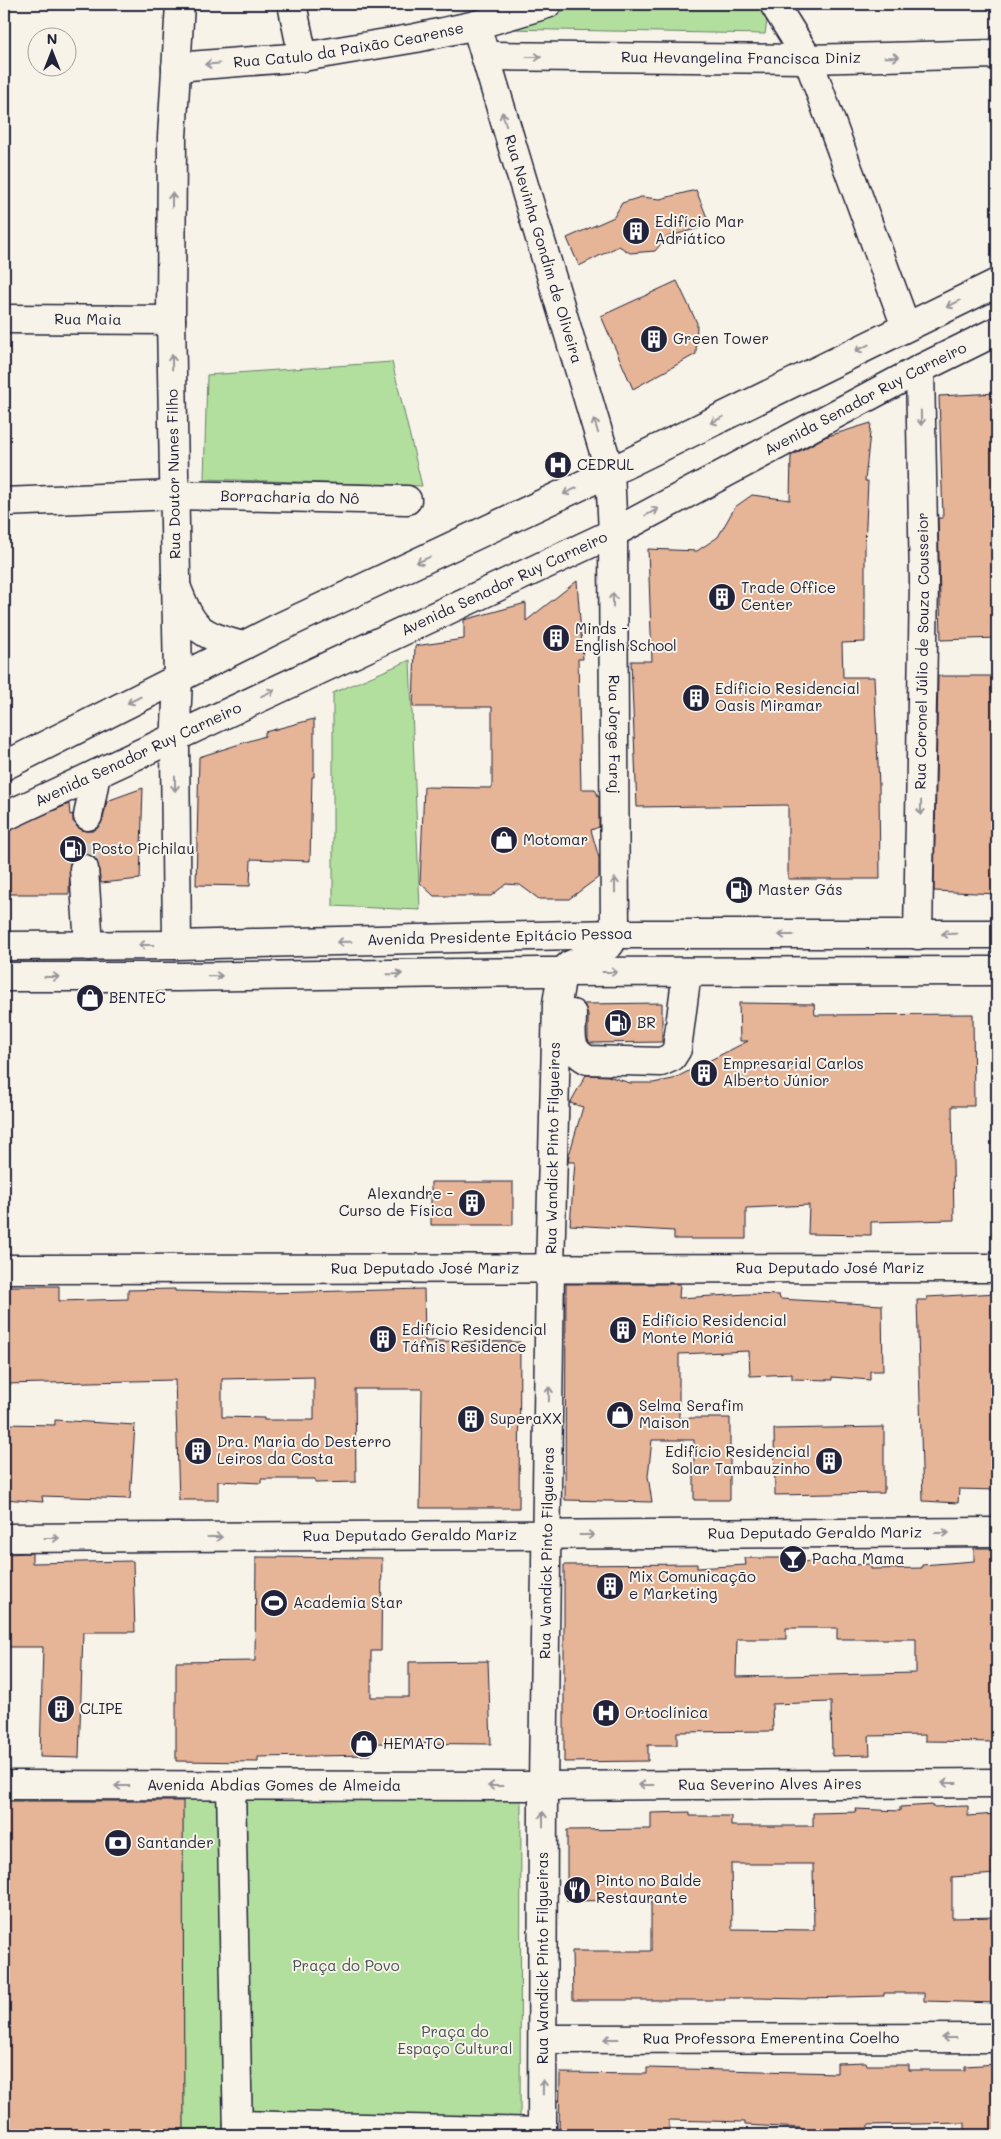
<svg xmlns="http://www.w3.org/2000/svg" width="1001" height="2139" font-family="Mali,sans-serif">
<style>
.green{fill:#b2df9d;stroke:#6a806c}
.building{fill:#e6b497;stroke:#22223b;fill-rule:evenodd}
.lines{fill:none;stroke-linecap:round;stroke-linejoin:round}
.minor-tunnel{stroke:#ccc9c5;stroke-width:28;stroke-dasharray:28 14;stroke-linecap:butt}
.minor-casing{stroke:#22223b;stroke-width:31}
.major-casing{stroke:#22223b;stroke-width:31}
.minor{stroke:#f7f3e8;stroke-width:28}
.major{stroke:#f7f3e8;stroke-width:28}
.oneway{stroke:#97959a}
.labels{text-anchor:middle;stroke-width:4;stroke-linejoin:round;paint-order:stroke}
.street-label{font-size:15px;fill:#22223b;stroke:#f7f3e8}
.poi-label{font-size:15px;fill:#22223b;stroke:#f7f3e8;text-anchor:start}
.park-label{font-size:15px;fill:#465154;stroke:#f7f3e8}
</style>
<rect width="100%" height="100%" fill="#f7f3e8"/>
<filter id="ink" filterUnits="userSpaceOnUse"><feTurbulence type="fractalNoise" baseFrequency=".02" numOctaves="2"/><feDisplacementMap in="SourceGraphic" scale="10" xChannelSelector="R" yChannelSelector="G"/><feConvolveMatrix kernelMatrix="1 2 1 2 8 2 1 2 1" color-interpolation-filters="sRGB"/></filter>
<g filter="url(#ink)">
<!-- green -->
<path class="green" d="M585,4H759L768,14L765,34L505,29Z
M392,362L422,486L204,479L207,375Z
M410,660L420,910L333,906V693Z
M521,1796L520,2135H4V1798Z"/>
<!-- building -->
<path class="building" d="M696,190L710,225L667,237L655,251L630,253L619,246L579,266L567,238L614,217L622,203L641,197L660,199Z
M677,281L697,323L696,354L633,389L601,316Z
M997,393V638L941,640L938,518H943L939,396Z
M871,423L865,481H868L865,546V642L842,643L843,677H874L879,786L880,879H788V805L637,807L631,661H652L648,549L697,551L718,537L735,507L752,495L790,500L791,456L825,437Z
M577,581L583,659H578L581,789H595L599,798V827L591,830L599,858V877L569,899H539L520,885L506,884L491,896H434L420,883L424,787L492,788V707H413L415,646L464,639V620L526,603V621Z
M938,676H997V894L934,891Z
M314,719V777H312L310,861L251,859L250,886L196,885L199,757L265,736V732Z
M143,788L140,879L101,883L97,861L91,855L83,854L75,856L70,863L69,894H7L4,832L69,804L70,815L73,814V822L77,827L85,831H93L99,827L103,819L107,801Z
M662,1003V1042L590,1043L588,1040V1014L584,1004Z
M739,1003L814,1004L815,1015L973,1014L974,1106H952L954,1220L871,1222V1235L808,1234L809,1205L746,1208V1239H674V1231L570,1225L575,1162H568L569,1155L583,1107L570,1103L586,1075L608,1076L630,1083H653L673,1079L748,1041H740Z
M431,1182H513V1225H431Z
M566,1284H680L679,1298L748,1294L779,1295L780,1299L882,1305L883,1371H870V1380L832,1377V1380L792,1379V1374L750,1376L749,1351L679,1354V1418H730V1500H694V1440H652L648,1476L652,1502L565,1500Z
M4,1286H59V1301L128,1299V1290L175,1289V1291L266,1293L424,1289L425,1341L520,1342L519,1508H420L422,1389H355L356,1482L315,1483V1479H261V1483L218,1481V1500H179L175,1380L4,1384ZM314,1377V1420H264V1418L222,1417V1379Z
M997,1293V1490L959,1489L958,1503L923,1501L917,1300H927V1297Z
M55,1420L135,1425L130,1499L42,1496L43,1502L4,1499V1424L55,1425Z
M884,1427V1493L775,1495L774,1429Z
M974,1548H997V1742L925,1741V1735L869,1736L870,1755L832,1756L831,1702L772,1704L773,1731L677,1732V1745H648V1761L564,1762V1565L697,1564V1568L746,1565L745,1558H785V1563L831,1560V1566L871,1564V1569L922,1568V1565L974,1561ZM786,1628H837V1639H916V1673L736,1677L737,1639H786Z
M32,1553V1563L133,1561L135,1632H83L79,1758L40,1757L43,1647H4V1554Z
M256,1557L382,1558L381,1651H371V1697H409V1662L488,1661L491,1744L371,1743V1755L258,1757V1762L176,1761V1662L255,1661Z
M4,1801H183L184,2135H4Z
M932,1805V1807L968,1806V1816L997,1814V1874L952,1877V1918L997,1917V2003L924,2001V1993H884V1996L807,1998V1999L757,1998H725V2000H573L572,1951H651V1900L567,1901V1830L651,1829V1813L690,1812V1816H731V1826H813V1813L857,1812L856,1809L900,1811V1807ZM731,1864H813L814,1930L732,1929Z
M866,2062L867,2065H909V2070H965V2066L997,2064V2135H965V2123L868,2125V2128L827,2129V2135H801V2128L745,2125V2122L669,2120V2135H559L560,2073L647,2074V2068L837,2073V2063Z"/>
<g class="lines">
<!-- minor-tunnel -->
<path class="minor-tunnel" d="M84,869L88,816"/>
<!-- minor casing -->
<g class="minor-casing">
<g id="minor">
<path d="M292,4L303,57"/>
<path d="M774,4L808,59L906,327"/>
<path id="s1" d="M476,25L610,472L613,533L615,934L610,944L593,956L570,965L562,972L557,1004L550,1268L543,1786L542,2135"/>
<path id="s2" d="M485,56L808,59L997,54"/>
<path id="s3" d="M176,67L303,57L416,38L476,25L547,4"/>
<path id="s4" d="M4,319L171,320"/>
<path id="s5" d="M4,502L174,495L407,500"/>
<path d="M88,816L96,774"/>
<path d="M84,869L89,946"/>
<path id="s6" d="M918,935L924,583L920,369"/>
<path d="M177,945L175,747L178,678L171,320L172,137L180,4"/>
<path d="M572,1014C572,1034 567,1050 588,1060L661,1062L672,1057L677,1049L687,972"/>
<path id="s7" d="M4,1269L997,1268"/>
<path id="s8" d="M4,1538L997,1532"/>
<path id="s9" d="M4,1785L543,1786L997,1783"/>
<path d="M231,1786L238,2135"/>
<path id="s10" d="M543,2039L997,2038"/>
<path d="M238,2125L542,2132"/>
</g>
</g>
<!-- major casing -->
<g class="major-casing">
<g id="major">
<path d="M176,586C193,629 196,633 242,646"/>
<path d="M4,766L278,628L610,472L997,283"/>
<path id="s11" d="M4,817L613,533L920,369L997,331"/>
<path id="s12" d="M4,946L177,945L615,934H997"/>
<path d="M4,977H178L539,972L997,971"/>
</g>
</g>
<!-- minor -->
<use href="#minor" class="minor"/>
<!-- major -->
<use href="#major" class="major"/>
</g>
<!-- one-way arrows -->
<defs><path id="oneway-shaft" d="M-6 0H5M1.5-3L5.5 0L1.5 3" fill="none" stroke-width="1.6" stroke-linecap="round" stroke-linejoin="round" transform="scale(1.25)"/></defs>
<g class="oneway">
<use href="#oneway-shaft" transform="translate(534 57)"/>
<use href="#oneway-shaft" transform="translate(892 57) rotate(-1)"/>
<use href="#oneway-shaft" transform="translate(212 64) rotate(176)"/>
<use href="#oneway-shaft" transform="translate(504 119) rotate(-107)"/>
<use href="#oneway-shaft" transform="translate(172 200) rotate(-90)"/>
<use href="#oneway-shaft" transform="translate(953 304) rotate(154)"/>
<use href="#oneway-shaft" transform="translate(862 348) rotate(154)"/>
<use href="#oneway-shaft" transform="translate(172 362) rotate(-91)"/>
<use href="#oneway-shaft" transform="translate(921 418) rotate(89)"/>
<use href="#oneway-shaft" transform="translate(717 420) rotate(154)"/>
<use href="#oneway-shaft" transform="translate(596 426) rotate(-107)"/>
<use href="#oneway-shaft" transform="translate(570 491) rotate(155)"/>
<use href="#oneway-shaft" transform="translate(652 512) rotate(-28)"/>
<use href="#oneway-shaft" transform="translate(423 560) rotate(155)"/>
<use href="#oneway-shaft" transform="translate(613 600) rotate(-90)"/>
<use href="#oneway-shaft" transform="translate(268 693) rotate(-25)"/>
<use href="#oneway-shaft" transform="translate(134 700) rotate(153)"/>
<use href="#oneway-shaft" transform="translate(175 784) rotate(90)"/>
<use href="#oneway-shaft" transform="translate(921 808) rotate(91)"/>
<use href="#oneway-shaft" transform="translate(615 885) rotate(-90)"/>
<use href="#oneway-shaft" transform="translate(949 934) rotate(179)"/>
<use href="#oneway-shaft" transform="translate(786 935) rotate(-180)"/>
<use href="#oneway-shaft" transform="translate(344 942) rotate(179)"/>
<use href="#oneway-shaft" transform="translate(146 945) rotate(180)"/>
<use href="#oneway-shaft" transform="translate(610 972)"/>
<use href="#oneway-shaft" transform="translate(395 974) rotate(-1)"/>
<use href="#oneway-shaft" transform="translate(215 976) rotate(-1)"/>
<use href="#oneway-shaft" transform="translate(52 977)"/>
<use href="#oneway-shaft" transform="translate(549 1394) rotate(-89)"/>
<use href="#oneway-shaft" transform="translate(942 1533)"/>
<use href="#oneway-shaft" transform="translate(587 1535)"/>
<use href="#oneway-shaft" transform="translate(215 1537)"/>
<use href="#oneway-shaft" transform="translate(52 1538)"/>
<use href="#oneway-shaft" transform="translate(949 1783) rotate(180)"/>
<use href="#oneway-shaft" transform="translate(646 1785) rotate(180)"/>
<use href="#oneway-shaft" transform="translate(122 1786) rotate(-180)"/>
<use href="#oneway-shaft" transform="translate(495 1786) rotate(180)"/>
<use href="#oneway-shaft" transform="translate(543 1819) rotate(-90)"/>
<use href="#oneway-shaft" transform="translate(949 2038) rotate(180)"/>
<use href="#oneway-shaft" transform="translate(611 2039) rotate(180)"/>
<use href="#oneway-shaft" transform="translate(543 2087) rotate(-89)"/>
</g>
</g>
<!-- icons -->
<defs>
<g id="building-disc" transform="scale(1.4375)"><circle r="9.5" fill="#22223b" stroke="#f7f3e8"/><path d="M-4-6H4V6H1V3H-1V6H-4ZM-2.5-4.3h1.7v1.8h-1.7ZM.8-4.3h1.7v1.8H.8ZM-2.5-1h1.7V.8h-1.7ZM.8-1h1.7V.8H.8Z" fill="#fff"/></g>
<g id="hospital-disc" transform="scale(1.4375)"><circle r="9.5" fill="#22223b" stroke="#f7f3e8"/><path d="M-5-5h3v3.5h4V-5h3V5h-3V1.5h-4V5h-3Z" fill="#fff"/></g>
<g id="shop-disc" transform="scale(1.4375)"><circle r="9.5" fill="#22223b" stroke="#f7f3e8"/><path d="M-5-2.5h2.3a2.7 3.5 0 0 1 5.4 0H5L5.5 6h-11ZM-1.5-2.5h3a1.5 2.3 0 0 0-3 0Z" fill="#fff"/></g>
<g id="fuel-disc" transform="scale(1.4375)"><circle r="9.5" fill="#22223b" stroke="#f7f3e8"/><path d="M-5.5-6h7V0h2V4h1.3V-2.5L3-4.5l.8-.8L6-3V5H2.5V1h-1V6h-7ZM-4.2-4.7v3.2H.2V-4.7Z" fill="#fff"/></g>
<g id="bar-disc" transform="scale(1.4375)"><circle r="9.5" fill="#22223b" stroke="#f7f3e8"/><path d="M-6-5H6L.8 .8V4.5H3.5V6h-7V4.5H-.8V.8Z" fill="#fff"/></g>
<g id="stadium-disc" transform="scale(1.4375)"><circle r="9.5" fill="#22223b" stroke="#f7f3e8"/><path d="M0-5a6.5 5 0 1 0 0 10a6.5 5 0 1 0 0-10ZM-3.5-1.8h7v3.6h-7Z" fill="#fff"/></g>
<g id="bank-disc" transform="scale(1.4375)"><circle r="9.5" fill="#22223b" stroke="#f7f3e8"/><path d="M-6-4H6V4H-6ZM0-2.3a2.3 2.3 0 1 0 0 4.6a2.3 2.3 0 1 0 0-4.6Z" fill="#fff"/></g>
<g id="restaurant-disc" transform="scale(1.4375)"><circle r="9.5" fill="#22223b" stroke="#f7f3e8"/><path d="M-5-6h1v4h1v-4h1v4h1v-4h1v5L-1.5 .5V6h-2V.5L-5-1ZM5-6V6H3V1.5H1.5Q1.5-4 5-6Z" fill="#fff"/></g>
</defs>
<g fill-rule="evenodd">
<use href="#building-disc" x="636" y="231"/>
<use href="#building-disc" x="654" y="339"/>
<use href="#hospital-disc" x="558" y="465"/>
<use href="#building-disc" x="722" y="597"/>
<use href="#building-disc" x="556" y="638"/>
<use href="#building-disc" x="696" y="698"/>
<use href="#shop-disc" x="504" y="840"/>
<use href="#fuel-disc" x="73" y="849"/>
<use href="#fuel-disc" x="739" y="890"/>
<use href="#shop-disc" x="90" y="998"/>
<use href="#fuel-disc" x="618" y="1023"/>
<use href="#building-disc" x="704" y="1073"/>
<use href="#building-disc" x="472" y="1203"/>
<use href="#building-disc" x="623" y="1330"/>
<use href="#building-disc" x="383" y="1339"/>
<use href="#shop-disc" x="620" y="1415"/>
<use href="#building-disc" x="471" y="1419"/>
<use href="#building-disc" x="198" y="1451"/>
<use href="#building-disc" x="829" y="1461"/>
<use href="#bar-disc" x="793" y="1559"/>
<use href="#building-disc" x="610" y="1586"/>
<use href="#stadium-disc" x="274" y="1603"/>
<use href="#building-disc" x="61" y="1709"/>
<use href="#hospital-disc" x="606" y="1713"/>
<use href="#shop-disc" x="364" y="1744"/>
<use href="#bank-disc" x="118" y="1843"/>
<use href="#restaurant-disc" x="577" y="1890"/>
</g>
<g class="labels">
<!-- street labels -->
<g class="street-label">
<text dy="5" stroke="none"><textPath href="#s3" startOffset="174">Rua Catulo da Paixão Cearense</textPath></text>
<text dy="5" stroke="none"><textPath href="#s2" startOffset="256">Rua Hevangelina Francisca Diniz</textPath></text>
<text dy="5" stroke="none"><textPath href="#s1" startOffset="234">Rua Nevinha Gondim de Oliveira</textPath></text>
<text dy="5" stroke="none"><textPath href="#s4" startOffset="84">Rua Maia</textPath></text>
<text dy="5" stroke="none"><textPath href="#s11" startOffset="958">Avenida Senador Ruy Carneiro</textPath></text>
<text transform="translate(174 474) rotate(-91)" y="5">Rua Doutor Nunes Filho</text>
<text dy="5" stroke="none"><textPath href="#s5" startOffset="286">Borracharia do Nô</textPath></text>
<text dy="5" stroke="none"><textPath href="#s11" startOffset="552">Avenida Senador Ruy Carneiro</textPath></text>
<text dy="5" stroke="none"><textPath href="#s6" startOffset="284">Rua Coronel Júlio de Souza Cousseior</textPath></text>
<text dy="5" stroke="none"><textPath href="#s1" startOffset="729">Rua Jorge Faraj</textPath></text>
<text dy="5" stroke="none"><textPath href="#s11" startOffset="148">Avenida Senador Ruy Carneiro</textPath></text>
<text dy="5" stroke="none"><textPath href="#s12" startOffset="496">Avenida Presidente Epitácio Pessoa</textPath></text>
<text transform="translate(553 1148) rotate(-89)" y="5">Rua Wandick Pinto Filgueiras</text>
<text dy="5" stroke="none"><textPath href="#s7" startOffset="421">Rua Deputado José Mariz</textPath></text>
<text dy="5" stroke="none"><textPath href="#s7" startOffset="826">Rua Deputado José Mariz</textPath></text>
<text dy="5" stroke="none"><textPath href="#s8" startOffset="811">Rua Deputado Geraldo Mariz</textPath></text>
<text dy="5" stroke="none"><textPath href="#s8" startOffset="406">Rua Deputado Geraldo Mariz</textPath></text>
<text transform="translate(547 1553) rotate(-89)" y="5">Rua Wandick Pinto Filgueiras</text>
<text dy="5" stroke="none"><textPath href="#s9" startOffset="766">Rua Severino Alves Aires</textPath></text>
<text dy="5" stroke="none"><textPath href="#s9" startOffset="270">Avenida Abdias Gomes de Almeida</textPath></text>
<text transform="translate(543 1958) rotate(-90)" y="5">Rua Wandick Pinto Filgueiras</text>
<text dy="5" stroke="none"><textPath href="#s10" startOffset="228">Rua Professora Emerentina Coelho</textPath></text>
</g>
<!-- poi labels -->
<g class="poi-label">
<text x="655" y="227">Edifício Mar<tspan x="655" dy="17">Adriático</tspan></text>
<text x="673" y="344">Green Tower</text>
<text x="577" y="470">CEDRUL</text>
<text x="741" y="593">Trade Office<tspan x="741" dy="17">Center</tspan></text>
<text x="575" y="634">Minds -<tspan x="575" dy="17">English School</tspan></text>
<text x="715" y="694">Edíficio Residencial<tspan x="715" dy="17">Oasis Miramar</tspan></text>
<text x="523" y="845">Motomar</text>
<text x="92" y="854">Posto Pichilau</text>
<text x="758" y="895">Master Gás</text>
<text x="109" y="1003">BENTEC</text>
<text x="637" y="1028">BR</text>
<text x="723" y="1069">Empresarial Carlos<tspan x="723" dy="17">Alberto Júnior</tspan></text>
<text x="453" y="1199" text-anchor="end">Alexandre -<tspan x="453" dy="17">Curso de Física</tspan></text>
<text x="642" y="1326">Edifício Residencial<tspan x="642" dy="17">Monte Moriá</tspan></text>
<text x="402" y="1335">Edifício Residencial<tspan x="402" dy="17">Táfnis Residence</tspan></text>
<text x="639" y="1411">Selma Serafim<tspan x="639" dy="17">Maison</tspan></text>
<text x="490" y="1424">SuperaXX</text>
<text x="217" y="1447">Dra. Maria do Desterro<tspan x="217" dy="17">Leiros da Costa</tspan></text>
<text x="810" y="1457" text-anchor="end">Edifício Residencial<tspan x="810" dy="17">Solar Tambauzinho</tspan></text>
<text x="812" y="1564">Pacha Mama</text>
<text x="629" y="1582">Mix Comunicação<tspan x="629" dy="17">e Marketing</tspan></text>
<text x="293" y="1608">Academia Star</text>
<text x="80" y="1714">CLIPE</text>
<text x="625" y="1718">Ortoclínica</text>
<text x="383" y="1749">HEMATO</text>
<text x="137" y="1848">Santander</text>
<text x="596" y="1886">Pinto no Balde<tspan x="596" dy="17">Restaurante</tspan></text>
</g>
<!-- park labels -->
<g class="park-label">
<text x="346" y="1971">Praça do Povo</text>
<text x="455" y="2037">Praça do<tspan x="455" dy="17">Espaço Cultural</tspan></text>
</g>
</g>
<!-- margin -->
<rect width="1001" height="2139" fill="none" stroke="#f7f3e8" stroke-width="20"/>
<rect x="10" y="10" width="981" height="2119" fill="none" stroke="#22223b" stroke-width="2" filter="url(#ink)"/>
<!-- north arrow -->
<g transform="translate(52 52)"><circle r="24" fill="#f7f3e8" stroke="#a29fa3"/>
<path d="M0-4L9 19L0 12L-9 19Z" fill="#22223b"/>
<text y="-8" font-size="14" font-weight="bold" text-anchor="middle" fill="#22223b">N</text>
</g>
</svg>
